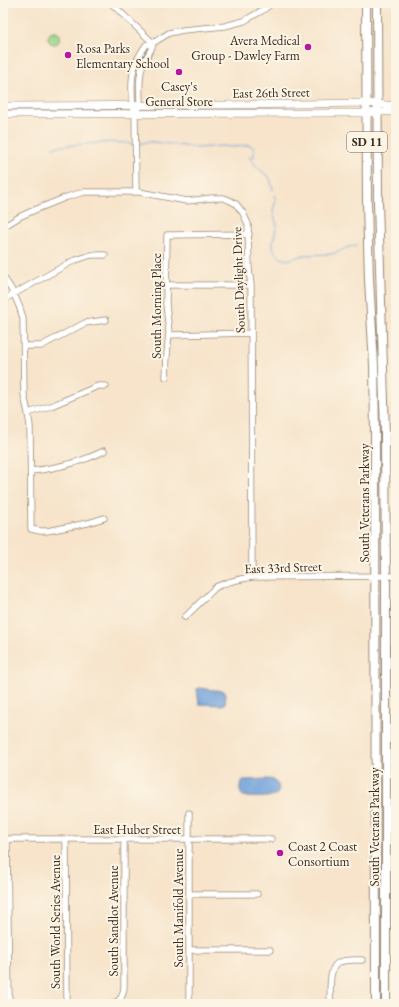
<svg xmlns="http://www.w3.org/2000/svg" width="399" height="1007" font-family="'EB Garamond',serif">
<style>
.green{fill:#9bd88d;stroke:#6b8156}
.water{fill:#6fa1da;stroke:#55667c}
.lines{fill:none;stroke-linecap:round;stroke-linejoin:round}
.stream{stroke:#6fa1da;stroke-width:1}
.minor-casing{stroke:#998774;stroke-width:7}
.major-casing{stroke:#998774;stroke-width:8}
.highway-casing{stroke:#998774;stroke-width:10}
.minor{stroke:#fff;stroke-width:5.5}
.major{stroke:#fff;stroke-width:7}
.highway{stroke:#fff;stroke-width:8}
.poi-dot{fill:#b5179e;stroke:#fcf5e5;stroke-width:1.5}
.labels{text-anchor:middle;stroke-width:4;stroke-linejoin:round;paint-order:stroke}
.shield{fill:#fcf5e5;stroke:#75675a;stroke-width:1}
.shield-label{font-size:12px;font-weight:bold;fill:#3b2a1e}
.poi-label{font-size:13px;fill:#3b2a1e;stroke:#fcf5e5;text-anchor:start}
.street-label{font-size:13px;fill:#3b2a1e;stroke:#fcf5e5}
</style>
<rect width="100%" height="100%" fill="#fcf5e5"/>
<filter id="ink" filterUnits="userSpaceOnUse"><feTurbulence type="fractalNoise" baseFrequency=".025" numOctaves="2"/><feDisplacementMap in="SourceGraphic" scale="8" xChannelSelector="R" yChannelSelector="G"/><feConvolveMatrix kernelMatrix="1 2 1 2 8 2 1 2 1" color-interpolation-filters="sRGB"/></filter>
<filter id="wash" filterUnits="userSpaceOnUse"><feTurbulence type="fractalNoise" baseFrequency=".012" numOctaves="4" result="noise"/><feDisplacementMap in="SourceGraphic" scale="16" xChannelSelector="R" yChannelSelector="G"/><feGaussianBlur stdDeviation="0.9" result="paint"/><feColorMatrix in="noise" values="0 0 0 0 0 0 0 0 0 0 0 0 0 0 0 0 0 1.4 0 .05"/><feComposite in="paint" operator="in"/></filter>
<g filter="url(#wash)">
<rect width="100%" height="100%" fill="#f7e4cb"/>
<!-- green -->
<path class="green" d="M48 38a6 6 0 1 1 12 0a6 6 0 1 1-12 0Z"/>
<!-- water -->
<path class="water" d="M199,688L224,691L226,694L225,704L221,705L199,704L197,690V689Z
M268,779L274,780L278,785C279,788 279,792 277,794C273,798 246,799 242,795C238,791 240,783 243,780Z"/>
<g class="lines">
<!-- stream -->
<path class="stream" d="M139,144L146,142H155L198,148L222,146L234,147L250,145L254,148V157L253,158L250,156L249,157L258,168L270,178L273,190
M53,147C69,145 85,144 100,143C111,142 122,142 132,144
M274,195L276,200L273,210V213L277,225L273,241V248L275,252L281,258L287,260L304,255L331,254L338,252L348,247L357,246
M393,245H396"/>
</g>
</g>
<g filter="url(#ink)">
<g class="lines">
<!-- minor casing -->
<g class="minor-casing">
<path id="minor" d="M111,3L153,43
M138,108L140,105C140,91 138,77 143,64C146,56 152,51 153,43
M136,192L135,113C132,105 132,101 132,92C131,72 135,61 146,45L153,43L169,33L183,30L225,26L244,21L263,10L272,3
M3,227L21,216L37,209L67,197L84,192H139L187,201L212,198H224L231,201L236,204L243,213L248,224L249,269L251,285L252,577
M3,277C13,290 19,303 23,318L24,395L28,413L30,426L31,529L40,531H47L88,523L104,518
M166,285H251
M3,300L73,261L91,255H105
M169,335L251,333
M24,346H41L85,323L106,320
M166,377L167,355L169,332L166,304L167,235L249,234
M28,413L51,406L98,386H106
M31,471C58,468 80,463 104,451
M185,617L216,587C228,581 239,579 252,577L396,576
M189,813V1004
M3,839H271
M7,839L9,1004
M66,840L67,1004
M189,894H257
M189,950H270
M112,1004C121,1001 123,996 124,987V840
M330,1004C331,993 327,966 340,962C346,959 355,960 362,960"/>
</g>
<!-- major casing -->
<g class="major-casing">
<path id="major" d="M3,106L225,105L366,103L396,106
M3,114L316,113H366L396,111"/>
</g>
<!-- highway casing -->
<g class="highway-casing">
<path id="highway" d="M366,3L367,202L369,280L374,365L375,434L376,1004
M377,3L378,202L385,434L386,576V1004"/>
</g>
<!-- minor -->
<use href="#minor" class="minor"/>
<!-- major -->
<use href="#major" class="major"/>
<!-- highway -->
<use href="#highway" class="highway"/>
</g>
</g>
<!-- markers -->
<g class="poi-dot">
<circle cx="308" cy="47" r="4"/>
<circle cx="68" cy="55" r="4"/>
<circle cx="179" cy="72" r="4"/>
<circle cx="280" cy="853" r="4"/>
</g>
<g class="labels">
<!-- shield labels -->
<rect class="shield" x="347" y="132" width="40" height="20" rx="3"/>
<g class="shield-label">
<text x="367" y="146">SD 11</text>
</g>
<!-- poi labels -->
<g class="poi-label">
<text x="300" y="45" text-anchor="end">Avera Medical<tspan x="300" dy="15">Group - Dawley Farm</tspan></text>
<text x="76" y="53">Rosa Parks<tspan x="76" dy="15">Elementary School</tspan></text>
<text x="179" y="91" text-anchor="middle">Casey's<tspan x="179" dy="15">General Store</tspan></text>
<text x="288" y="851">Coast 2 Coast<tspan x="288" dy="15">Consortium</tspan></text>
</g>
<!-- street labels -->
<g class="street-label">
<text transform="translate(271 92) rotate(-1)" y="5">East 26th Street</text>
<text transform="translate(238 280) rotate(-92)" y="5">South Daylight Drive</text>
<text transform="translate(156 306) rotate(-90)" y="5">South Morning Place</text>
<text transform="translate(364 503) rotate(-90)" y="5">South Veterans Parkway</text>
<text transform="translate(283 567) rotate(-2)" y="5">East 33rd Street</text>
<text transform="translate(374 827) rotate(-90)" y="5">South Veterans Parkway</text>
<text x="137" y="834">East Huber Street</text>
<text transform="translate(178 908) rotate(-90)" y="5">South Manifold Avenue</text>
<text transform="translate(113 921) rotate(-90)" y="5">South Sandlot Avenue</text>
<text transform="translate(55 922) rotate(-90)" y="5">South World Series Avenue</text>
</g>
</g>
<!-- margin -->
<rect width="399" height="1007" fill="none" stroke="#fcf5e5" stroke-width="16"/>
</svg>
